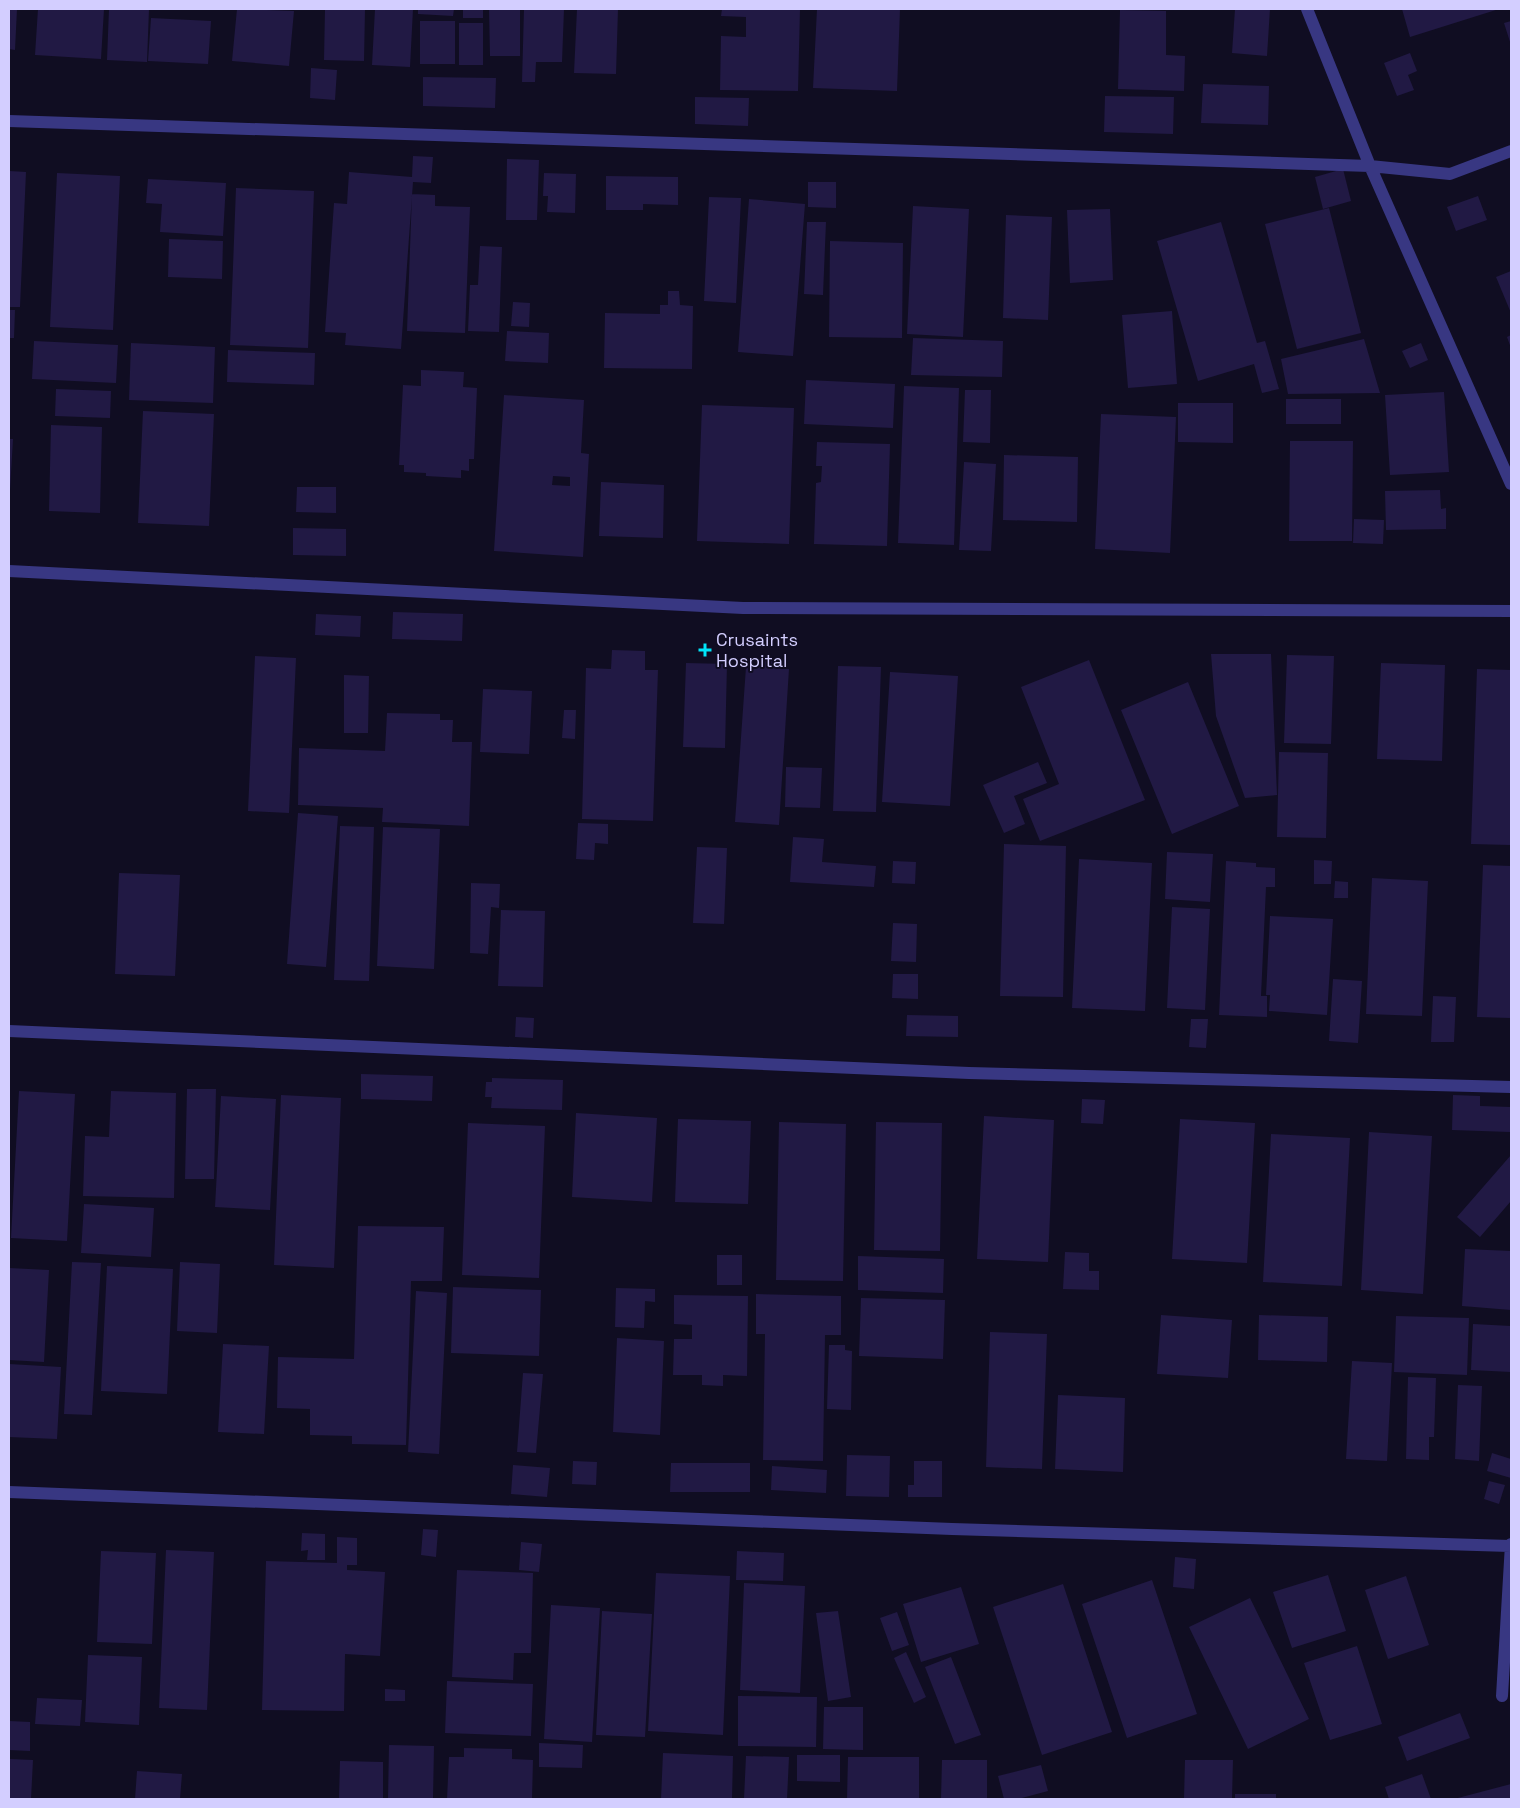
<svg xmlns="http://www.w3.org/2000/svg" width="1520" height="1808" font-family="'Space Grotesk',sans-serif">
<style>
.building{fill:#211944;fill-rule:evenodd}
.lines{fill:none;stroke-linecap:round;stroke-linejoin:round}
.street{stroke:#383782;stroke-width:12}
.poi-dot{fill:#00e4f9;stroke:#100d22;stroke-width:2}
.labels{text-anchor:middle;stroke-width:4;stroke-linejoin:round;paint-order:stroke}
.poi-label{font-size:18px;fill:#d3ceff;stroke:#100d22;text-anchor:start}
</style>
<rect width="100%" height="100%" fill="#100d22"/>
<!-- building -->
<path class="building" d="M9,9H17L15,50L9,49Z
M38,9H104L101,59L35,55Z
M109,9H149L147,62L107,60Z
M237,9L294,11L289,66L232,61Z
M325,9H365L364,61L324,60Z
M375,9H413L410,67L372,65Z
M418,9H454L453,16L418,14Z
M463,9H483V18H463Z
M489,9H520V56H490Z
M524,9H564L562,62H536L535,82H522Z
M577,9H618L616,74L574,73Z
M722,9H800L798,91L720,90L721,36L746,37V17L721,16Z
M817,9H900L897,91L813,88Z
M1235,9H1270L1267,56L1232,53Z
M1402,9H1499L1410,37Z
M1120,10L1166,11V55L1185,56L1184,91L1118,89Z
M151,18L211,21L208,64L148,61Z
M420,21H455V64H420Z
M1511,21V45L1504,23Z
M459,23H483V65H459Z
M1410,53L1417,71L1408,75L1414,90L1397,96L1384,63Z
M311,68L337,70L335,100L310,98Z
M423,77L496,78L495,108L423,106Z
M1203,84L1269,86L1268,125L1201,123Z
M1105,96L1174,97L1173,134L1104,132Z
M695,97L749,98L748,126L695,124Z
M413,156L433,157L431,183L413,182L401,349L345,345L346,333L325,332L334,203L347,204L349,172L412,177Z
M507,159L539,160L537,220H506Z
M1343,169L1351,201L1323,209L1315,177Z
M9,171L26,172L20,307H9Z
M57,173L120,176L113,330L50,327Z
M544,173L576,174L575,213L547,212L548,196H543Z
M606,176L678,177V205L643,204V210H606Z
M148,179L226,183L223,236L160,232L162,204L146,203Z
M808,182H836V208L808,207Z
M236,188L314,191L308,348L230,345Z
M412,194L435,195V206L470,207L465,333L407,331Z
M1478,196L1487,220L1456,231L1447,207Z
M709,197L741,198L736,303L704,301Z
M749,199L805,204L793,356L738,352Z
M913,206L969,209L963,337L907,334Z
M1329,208L1361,333L1297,349L1265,224Z
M1110,209L1113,280L1070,283L1067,210Z
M1006,215L1052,217L1048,320L1003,318Z
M807,222H826L823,295L804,294Z
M1221,222L1257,343L1265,341L1279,389L1262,393L1254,364L1198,381L1157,241Z
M169,239L223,241L222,279L168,277Z
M830,241L903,243L902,338L829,337Z
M480,246L502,247L499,332L468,331L470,285H478Z
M1511,271V313L1496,277Z
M668,291H679L680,305L693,306L692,369L604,368L605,313L660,314V305H668Z
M513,302L530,303L529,327L511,326Z
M9,310H15L14,338H9Z
M1172,311L1177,384L1128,388L1122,315Z
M507,331L549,333L548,363L505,361Z
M1511,335V348L1507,337Z
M913,338L1003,341L1002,377L911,375Z
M1364,339L1380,393L1288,394L1281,359Z
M34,341L118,345L116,383L32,379Z
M131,343L215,347L213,403L129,400Z
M1421,343L1428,360L1410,368L1402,351Z
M228,350L315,353L314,385L227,382Z
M421,370L464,372L463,387L477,388L474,459H469V471L461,470V478L426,476V473L404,472V465H399L403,385L421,386Z
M806,380L895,384L893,428L804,424Z
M904,386L959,388L954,545L898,543Z
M56,389L111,391L110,418L55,416Z
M965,390H991L990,443L963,442Z
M1444,392L1449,472L1390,475L1385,395Z
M504,395L584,400L581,453L589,454L583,557L494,551ZM553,476L570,477V486L552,485Z
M1286,399H1341V424H1286Z
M1178,403H1233V443L1178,442Z
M702,405L794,408L789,544L697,541Z
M143,411L214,414L209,526L138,523Z
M1101,414L1176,417L1170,553L1095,549Z
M51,425L102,427L100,513L49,511Z
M9,439H13L10,490H9Z
M1290,441H1353L1352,541H1289Z
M817,442L890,444L887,546L814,544L816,483L821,482L822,466H816Z
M1004,455L1078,457L1077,522L1003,520Z
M964,462L996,464L991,551L959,550Z
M601,482L664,485L663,538L599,536Z
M297,487H336V513L296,512Z
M1440,490L1441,509L1446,508V529L1386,530L1385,491Z
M1354,519L1384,520L1383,544L1353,543Z
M293,528L346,529V556L293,555Z
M393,612L463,614L462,641L392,639Z
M316,614L361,616L360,637L315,635Z
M612,650L645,651V670H658L653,821L582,819L586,668L611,669Z
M1211,654H1271L1277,795L1245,798L1216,716Z
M1287,655L1334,656L1331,744L1284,743Z
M255,656L296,658L289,813L248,811Z
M756,659L777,660V668L789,669L779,825L735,822L746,667H756Z
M1089,660L1145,800L1040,841L1023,799L1059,784L1021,687Z
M686,663L727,664L725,748L683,747Z
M1381,663L1445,665L1442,761L1377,759Z
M838,666L881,667L876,812L833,811Z
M1477,669L1511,670V845L1471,844Z
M890,672L958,676L950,806L882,802Z
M344,675L369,676L368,733H344Z
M1188,682L1239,806L1172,834L1121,710Z
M483,689L532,691L529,754L480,752Z
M564,710H576L575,739L562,738Z
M387,713L440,714V720H453L452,742H472L469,826L382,822L383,808L298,805L299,748L385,751Z
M1279,752L1328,753L1326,838L1277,837Z
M1038,762L1047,783L1014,796L1025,824L1004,833L983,785Z
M786,767L822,768L820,808L785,807Z
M298,813L338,816L326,967L287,964Z
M578,823L608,824V844L595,843L594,860L576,859Z
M340,826L374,827L369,981L334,980Z
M383,827L440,829L434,969L377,966Z
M793,837L824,839L822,862L876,866L874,887L790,882Z
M1004,844L1066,846L1063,997L1000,996Z
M697,847L727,848L724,924L693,923Z
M1167,852L1213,854L1210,902L1165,899Z
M1079,859L1152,863L1145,1011L1072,1008Z
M1314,860L1332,861L1331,884H1314Z
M893,861L916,862L915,884L892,883Z
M1226,861L1256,863V867L1275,868V887H1266L1261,996H1267V1017L1219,1015Z
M1483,865L1511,866V1018L1477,1017Z
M119,873L180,875L175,976L115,974Z
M1372,878L1428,881L1422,1016L1366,1014Z
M1335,881L1348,882V898H1334Z
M471,883L500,884L499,908L491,907L488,954L470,953Z
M1172,907L1210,909L1205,1010L1167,1008Z
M501,910L545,911L543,987L498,986Z
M1270,916L1333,919L1327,1015L1269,1011L1270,995H1266Z
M893,923L917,924L916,962L891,961Z
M893,974H918V999L892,998Z
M1333,979L1362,981L1358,1043L1329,1041Z
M1433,996L1456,997L1454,1042H1431Z
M907,1015L958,1016V1037L906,1036Z
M516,1017L534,1018L533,1038L515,1037Z
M1191,1019H1208L1206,1048L1189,1047Z
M361,1074L433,1076L432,1101L361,1099Z
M492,1078L563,1080L562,1110L491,1108L492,1097H485L486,1082H492Z
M187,1089H216L214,1179H185Z
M19,1091L75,1094L67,1241L11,1238Z
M111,1091L176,1093L174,1198L83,1196L85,1136L109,1137Z
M281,1095L341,1098L334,1268L274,1265Z
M1453,1095L1480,1096V1106L1511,1107L1510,1132L1452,1130Z
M221,1096L276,1099L270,1210L215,1207Z
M1082,1099L1105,1100L1103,1124L1081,1123Z
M576,1113L657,1118L652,1202L572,1197Z
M984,1116L1054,1120L1048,1262L977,1259Z
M678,1119L751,1121L748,1204L675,1202Z
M1180,1119L1255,1123L1247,1263L1172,1259Z
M779,1122L846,1124L843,1281L776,1280Z
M876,1122L942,1123L940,1251L874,1250Z
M468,1123L545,1126L539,1278L462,1275Z
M1369,1132L1432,1136L1423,1294L1361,1290Z
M1271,1134L1350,1138L1342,1286L1263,1282Z
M1511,1155V1201L1480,1237L1457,1217Z
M84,1204L154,1208L151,1257L81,1253Z
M358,1226L444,1227L442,1281H411L406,1445L352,1444V1436L310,1435V1409L277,1408L278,1357L354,1359Z
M1465,1249L1511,1251V1310L1462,1306Z
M1065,1252L1089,1253V1271H1099V1290L1063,1289Z
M717,1255H742V1285H717Z
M858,1256L944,1259L943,1293L858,1290Z
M72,1262L101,1263L92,1415L64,1414Z
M180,1262L220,1264L217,1333L177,1331Z
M107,1266L173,1269L167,1394L101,1391Z
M9,1268L49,1270L44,1362L9,1360Z
M453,1287L541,1290L539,1356L451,1353Z
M616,1288L655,1289V1302L645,1301L644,1328L615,1327Z
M416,1291L447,1293L439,1454L408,1452Z
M756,1294L841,1296V1335H825L823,1461L763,1460L765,1334H756Z
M674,1295L748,1296L747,1376L723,1375V1386L702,1385V1375H673L674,1339H692V1325L674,1324Z
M861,1298L945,1300L943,1359L859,1356Z
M1161,1315L1232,1320L1228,1378L1157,1374Z
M1259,1315L1328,1317L1327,1362L1258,1360Z
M1396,1316L1469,1318L1467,1375L1394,1372Z
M1473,1324L1511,1326V1372L1471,1370Z
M990,1332L1047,1334L1042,1469L986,1467Z
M617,1338L664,1341L660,1435L613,1432Z
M223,1344L269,1346L264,1434L218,1432Z
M829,1345H845V1350L852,1351L851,1410L827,1409Z
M1352,1361L1392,1363L1387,1461L1346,1459Z
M9,1364L61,1367L57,1439L9,1437Z
M523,1373L543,1374L536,1453L517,1452Z
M1408,1377L1436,1378L1434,1437H1429V1460L1406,1459Z
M1458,1385L1482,1386L1479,1461L1455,1459Z
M1058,1395L1125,1398L1123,1472L1055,1469Z
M1492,1453L1511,1459V1478L1487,1471Z
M847,1455L890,1456L889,1497L846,1496Z
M573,1461L597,1462L596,1485L572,1484Z
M914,1461H942V1497H908V1485H914Z
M671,1463H750V1492H670Z
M513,1465L550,1468L547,1497L511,1494Z
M772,1466L827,1470L826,1493L771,1490Z
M1489,1481L1505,1485L1499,1504L1484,1499Z
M423,1529L438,1530L436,1557L421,1555Z
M302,1533L325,1534V1560H307L308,1550L301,1551Z
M337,1537L357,1538V1565H347V1570L385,1572L380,1656L345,1654L344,1711L262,1710L266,1561L337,1563Z
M521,1542L542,1544L539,1572L519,1570Z
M166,1550L214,1552L207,1710L159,1708Z
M101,1551L156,1553L152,1644L97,1642Z
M737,1551L784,1553L783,1581L736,1580Z
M1175,1557L1196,1559L1194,1589L1173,1587Z
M457,1570L533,1573L531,1653H514L513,1680L452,1677Z
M656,1573L730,1576L723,1735L648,1731Z
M1328,1575L1346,1631L1292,1648L1273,1592Z
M1406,1576L1429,1645L1388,1659L1365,1590Z
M1152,1580L1197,1714L1127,1738L1082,1604Z
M744,1583L805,1586L800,1693L740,1690Z
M1063,1584L1112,1732L1042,1755L993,1607Z
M961,1587L979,1644L921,1662L903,1604Z
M1250,1598L1309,1719L1248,1749L1189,1627Z
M551,1605L600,1608L592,1742L544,1739Z
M602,1611L652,1614L645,1737L596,1735Z
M838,1611L851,1697L828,1701L816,1613Z
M897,1612L909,1645L892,1651L880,1618Z
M1357,1646L1382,1724L1330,1740L1304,1663Z
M906,1652L926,1697L914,1703L894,1658Z
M88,1655L142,1657L139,1725L85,1722Z
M951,1657L981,1735L955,1744L925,1667Z
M447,1681L533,1684L531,1736L445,1733Z
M385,1689L405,1690V1701H385Z
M738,1696L817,1697L816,1747L738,1746Z
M37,1698L82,1700L80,1726L35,1724Z
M824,1707H863V1750L823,1749Z
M1460,1713L1470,1738L1407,1761L1398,1737Z
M9,1721L30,1722V1751L9,1750Z
M539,1743L583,1745L582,1768L539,1767Z
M389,1745L434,1746L433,1799H388Z
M464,1748L512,1749V1759L533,1760L532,1799H447L449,1757H464Z
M663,1753L733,1756L732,1799H661Z
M797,1755H840V1782L797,1781Z
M746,1756L789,1757L787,1799H744Z
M848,1757H919V1799H847Z
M9,1759L33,1760L31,1799H9Z
M942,1760H987V1799H941Z
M1185,1760H1233L1232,1799H1184Z
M340,1761L383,1762V1799H339Z
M1041,1765L1048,1791L1018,1799H1004L998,1776Z
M137,1771L182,1774L180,1799H135Z
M1422,1774L1431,1799H1389L1385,1787Z
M1511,1784V1799H1454Z
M1235,1794H1276V1799H1235Z"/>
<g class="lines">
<!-- street -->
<path class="street" d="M1307,9L1370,166L1511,484
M9,121L1370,166L1450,174L1511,151
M9,571L743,608L1511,611
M9,1031L969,1073L1511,1087
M9,1492L952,1529L1510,1546
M1502,1696L1511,1544"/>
</g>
<!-- markers -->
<path class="poi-dot" d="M702.5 642.5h5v5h5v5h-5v5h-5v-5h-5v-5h5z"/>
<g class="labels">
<!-- poi labels -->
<g class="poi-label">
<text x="716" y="646">Crusaints<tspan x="716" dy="21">Hospital</tspan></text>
</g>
</g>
<!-- border -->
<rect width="1520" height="1808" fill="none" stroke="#d3ceff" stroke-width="20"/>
</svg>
